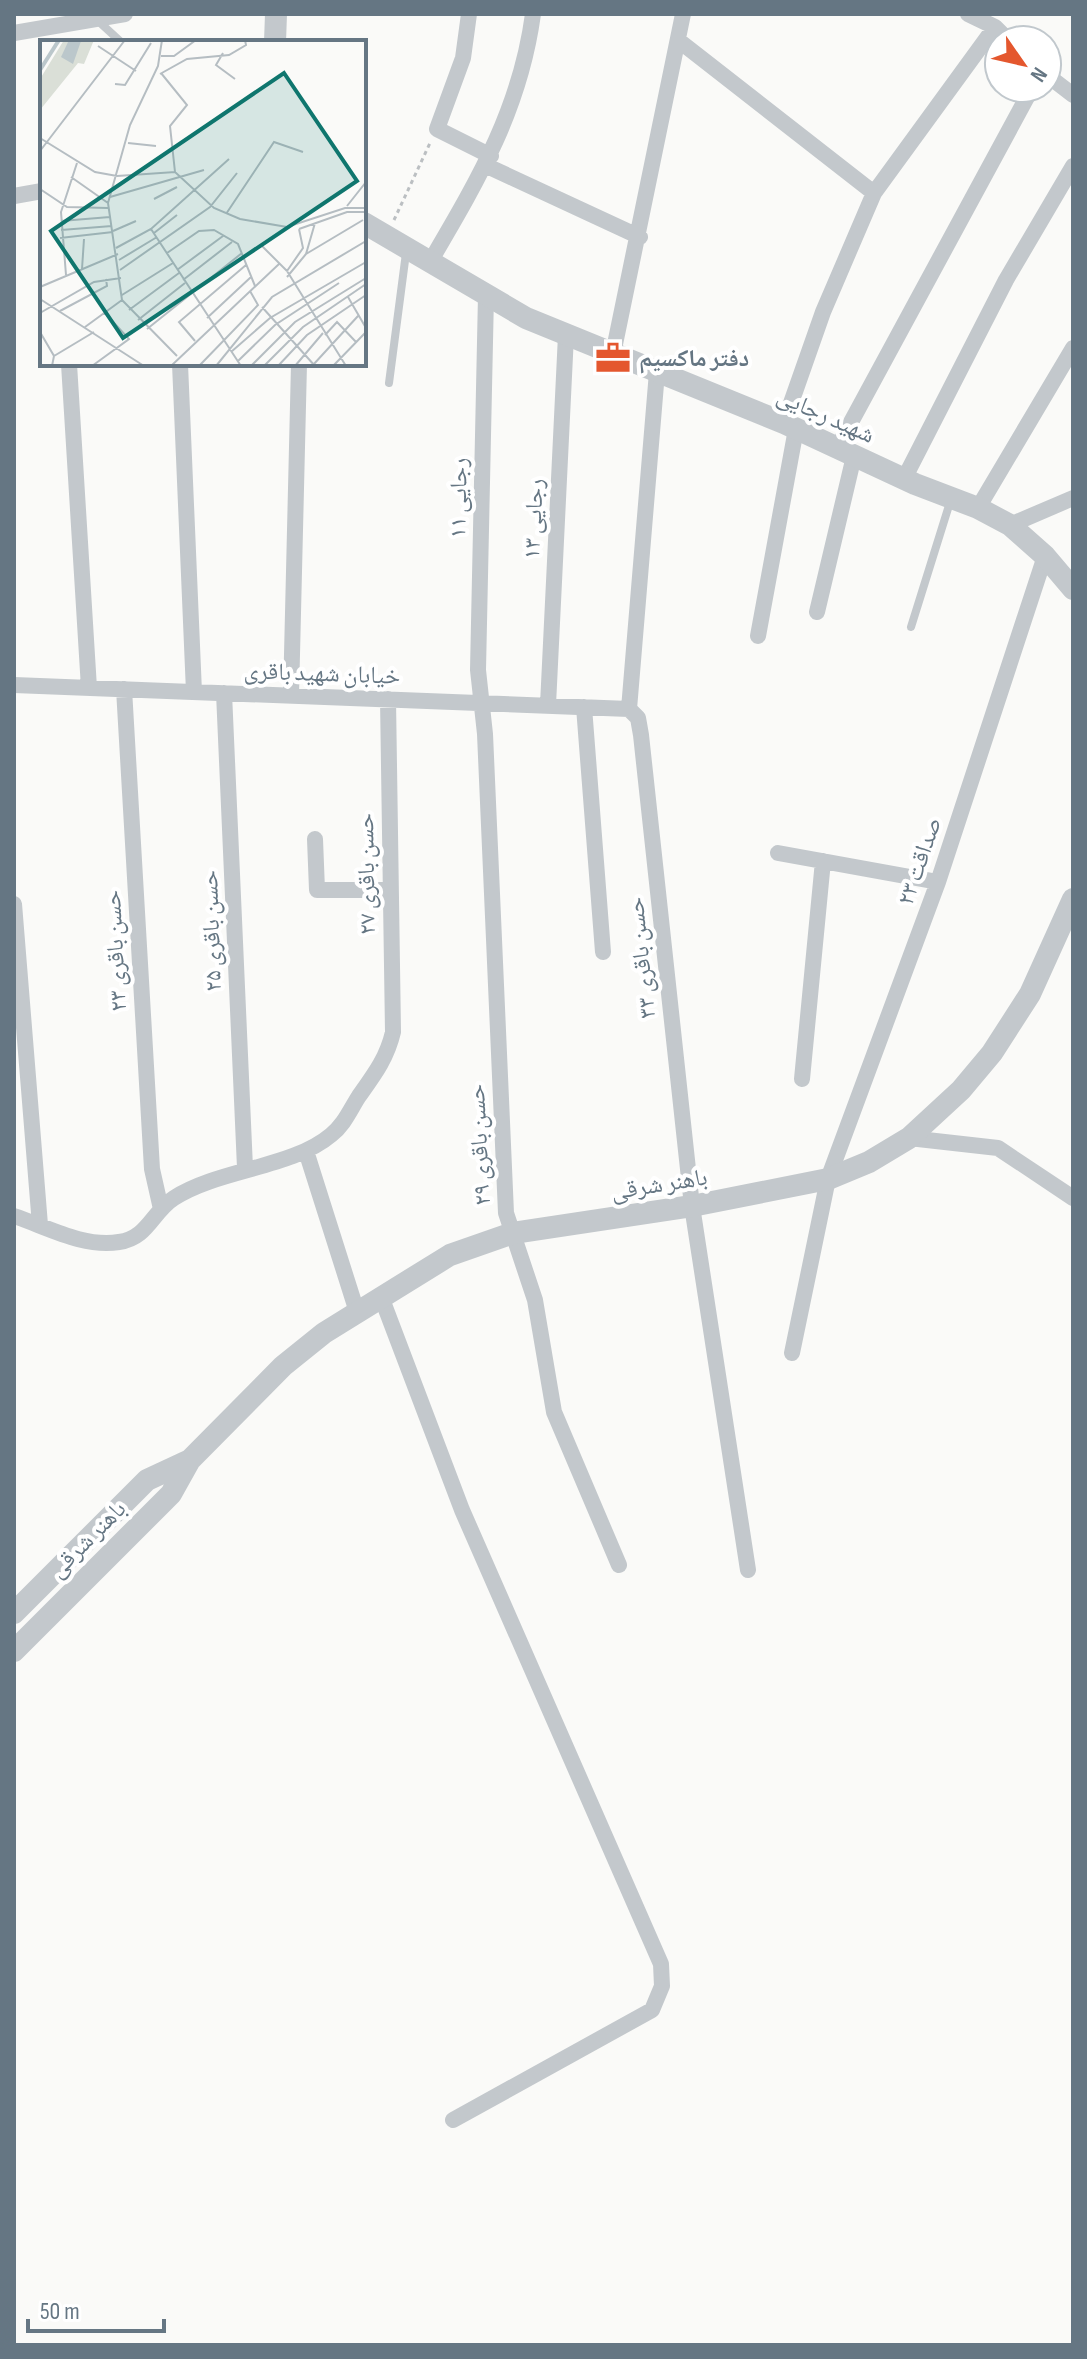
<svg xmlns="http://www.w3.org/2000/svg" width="1087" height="2359" font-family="'Sofia Sans Condensed','Noto Naskh Arabic',sans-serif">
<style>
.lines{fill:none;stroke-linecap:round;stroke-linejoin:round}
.path{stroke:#bbbfc2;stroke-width:3;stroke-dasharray:4 4;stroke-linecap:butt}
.service{stroke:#c3c8cc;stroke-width:8}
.minor{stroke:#c3c8cc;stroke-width:16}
.tertiary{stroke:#c3c8cc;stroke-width:22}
.labels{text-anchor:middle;stroke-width:8;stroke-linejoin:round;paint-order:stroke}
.poi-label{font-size:24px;font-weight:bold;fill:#657683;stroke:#fff;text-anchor:start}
.street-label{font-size:24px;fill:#657683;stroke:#fff}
.inset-river{fill:none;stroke:#bbc7cb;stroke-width:4}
.inset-road{fill:none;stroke:#b5bdc2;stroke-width:2}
.view{fill:#0f766e;fill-opacity:0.15;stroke:#0f766e;stroke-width:4}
.inset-edge{fill:none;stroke:#657683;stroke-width:4}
</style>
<rect width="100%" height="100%" fill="#fafaf8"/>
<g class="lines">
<!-- path -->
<path class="path" d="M394,220L430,143"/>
<!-- service -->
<path class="service" d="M96,19L121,42
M389,383L406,253
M911,627L951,499"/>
<!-- minor -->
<path class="minor" d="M469,14L463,58L437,129L491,156
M968,14L995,27L1008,40
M14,33L125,14
M678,40L874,193
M1047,75L1073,95
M487,166L640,237
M14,196L42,191
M430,262C478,180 520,110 533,14
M486,295L478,670L485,734L506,1213L535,1300L554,1412L619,1565
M613,354L683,14
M69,364L89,688
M180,364L194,692
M784,423L823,312L874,193L995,27
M837,448L1032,88
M904,479L1006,280L1073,166
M978,508L1073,348
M1010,525L1073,498
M817,612L854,456
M758,636L796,429
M14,685L629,709
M124,689L152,1169L161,1209
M224,693L245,1168
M291,696L299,364
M548,705L566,335
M584,707L603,952
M629,709L638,718L641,735L692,1206L748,1570
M629,709L657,372
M315,839L317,890H390
M778,853L938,882
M14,904L40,1225
M802,1079L823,861
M909,1138L998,1148L1073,1198
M306,1151L357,1312
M14,1216C47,1227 84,1248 119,1242C148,1238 152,1212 174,1198C219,1169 292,1168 331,1135C344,1125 350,1110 359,1096C374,1075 387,1058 393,1032L388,699
M382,1299L462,1510L661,1964L662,1986L652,2010L453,2120
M792,1353L828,1179L938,882L1045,556"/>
<!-- tertiary -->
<path class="tertiary" d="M275,42L276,14
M364,223L526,318L784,423L915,484L978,508L1010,525L1045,556L1073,589
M14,1613L147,1480L190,1460
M14,1651L171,1494L190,1460L283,1366L324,1333L450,1255L513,1233L692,1206L828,1179L869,1162L909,1138L961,1090L992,1053L1030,994L1073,899"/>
</g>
<!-- icons -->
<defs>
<g id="office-bare" transform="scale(2.76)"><path d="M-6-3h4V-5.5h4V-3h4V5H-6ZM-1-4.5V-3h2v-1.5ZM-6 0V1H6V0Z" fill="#e4572e" stroke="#fff" stroke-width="2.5" paint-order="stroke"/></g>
</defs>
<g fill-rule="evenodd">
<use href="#office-bare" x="613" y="358"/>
</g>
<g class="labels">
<!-- poi labels -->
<g class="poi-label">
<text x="639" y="366">دفتر ماکسیم</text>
</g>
<!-- street labels -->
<g class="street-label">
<text transform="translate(826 415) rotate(24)" y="8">شهید رجایی</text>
<text transform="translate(458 498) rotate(-89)" y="8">رجایی ۱۱</text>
<text transform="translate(533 519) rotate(-87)" y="8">رجایی ۱۳</text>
<text transform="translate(322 673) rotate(2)" y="8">خیابان شهید باقری</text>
<text transform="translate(919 861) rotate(-71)" y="8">صداقت ۲۳</text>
<text transform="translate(366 874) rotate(-91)" y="8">حسن باقری ۲۷</text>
<text transform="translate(211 931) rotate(-92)" y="8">حسن باقری ۲۵</text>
<text transform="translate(115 951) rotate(-93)" y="8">حسن باقری ۲۳</text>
<text transform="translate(641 958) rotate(-96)" y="8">حسن باقری ۳۳</text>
<text transform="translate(479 1145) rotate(-93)" y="8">حسن باقری ۲۹</text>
<text transform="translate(659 1184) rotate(-9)" y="8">باهنر شرقی</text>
<text transform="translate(87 1539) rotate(-45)" y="8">باهنر شرقی</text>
</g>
</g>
<!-- overview -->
<g transform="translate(40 40)">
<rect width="326" height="326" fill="#fafaf8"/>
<path d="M24,0H54L44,24L38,23L0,70V39Z" fill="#dadfd7"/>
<path d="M29,0L41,1L33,24L21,17Z" fill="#bbc7cb"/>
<path class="inset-river" d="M0,30L19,0"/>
<path class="inset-road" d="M122,0L118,26L90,85L68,163L82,260L137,316M58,6L96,31M183,13L176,25L195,39M121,16H134L156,0M121,33L147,65L130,86L135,132M120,34L147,19L189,15L206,5L205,0M75,44L85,45L111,3M0,98L55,132L77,136L135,132L174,168L200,179L247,187L305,168H326M88,103L116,106M0,111L85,0M31,137L68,163M0,149L27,167L68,168M70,157L164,130M114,159L137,147M307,166L326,142M186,174L234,102L263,112M21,181L70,177M111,189L201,326M259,189L307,172H326M21,190L72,186M73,191L96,181M114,193L137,175M20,198L73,192M221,205L247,231M76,208L111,189L189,119M127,213L159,191L174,190L198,204L215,246M266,214L323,180M79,220L117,197M42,229L44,199M80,230L170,167L197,133M137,230L183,196M247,231L306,326M247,231L263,208L259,189M26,235L21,172L37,123M247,237L266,214L275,183M143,240L192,202M0,247L78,214M82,255L133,223M308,257L326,288M0,259L104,326M222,267L275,326M89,270L139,233M20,271L67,246L66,239M0,273L54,242L81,238M167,278L211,237M98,280L145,243M45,287L82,260M107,289L202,213M0,292L14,316L12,326M285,295L297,282L316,302M155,301L139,282L206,225M191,312L230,278L326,222M14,316L54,292M198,321L235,285L299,243M273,325L318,276M52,326L89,299L64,272M131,326L239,224M159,326L218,265L210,251M176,326L232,257L326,201M211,326L255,282L326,238M224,326L263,287L326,244M238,326L267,295L326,255M255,326L283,293M293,326L326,292"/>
<path class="view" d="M244,33L317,141L83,298L11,191Z"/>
<rect width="326" height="326" class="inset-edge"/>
</g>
<!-- border -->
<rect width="1087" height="2359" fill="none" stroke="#657683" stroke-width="32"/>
<!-- north arrow -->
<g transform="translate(1023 64) rotate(124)"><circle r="38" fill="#ffffff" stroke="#c1c8cd" stroke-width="2"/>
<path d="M0-6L14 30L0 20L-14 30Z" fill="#e4572e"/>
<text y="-12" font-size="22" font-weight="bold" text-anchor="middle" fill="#657683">N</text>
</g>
<!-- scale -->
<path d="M28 2319v12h136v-12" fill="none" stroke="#657683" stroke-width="4"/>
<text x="40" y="2319" font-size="24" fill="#657683" stroke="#ffffff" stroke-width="6" paint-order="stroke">50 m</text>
</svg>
